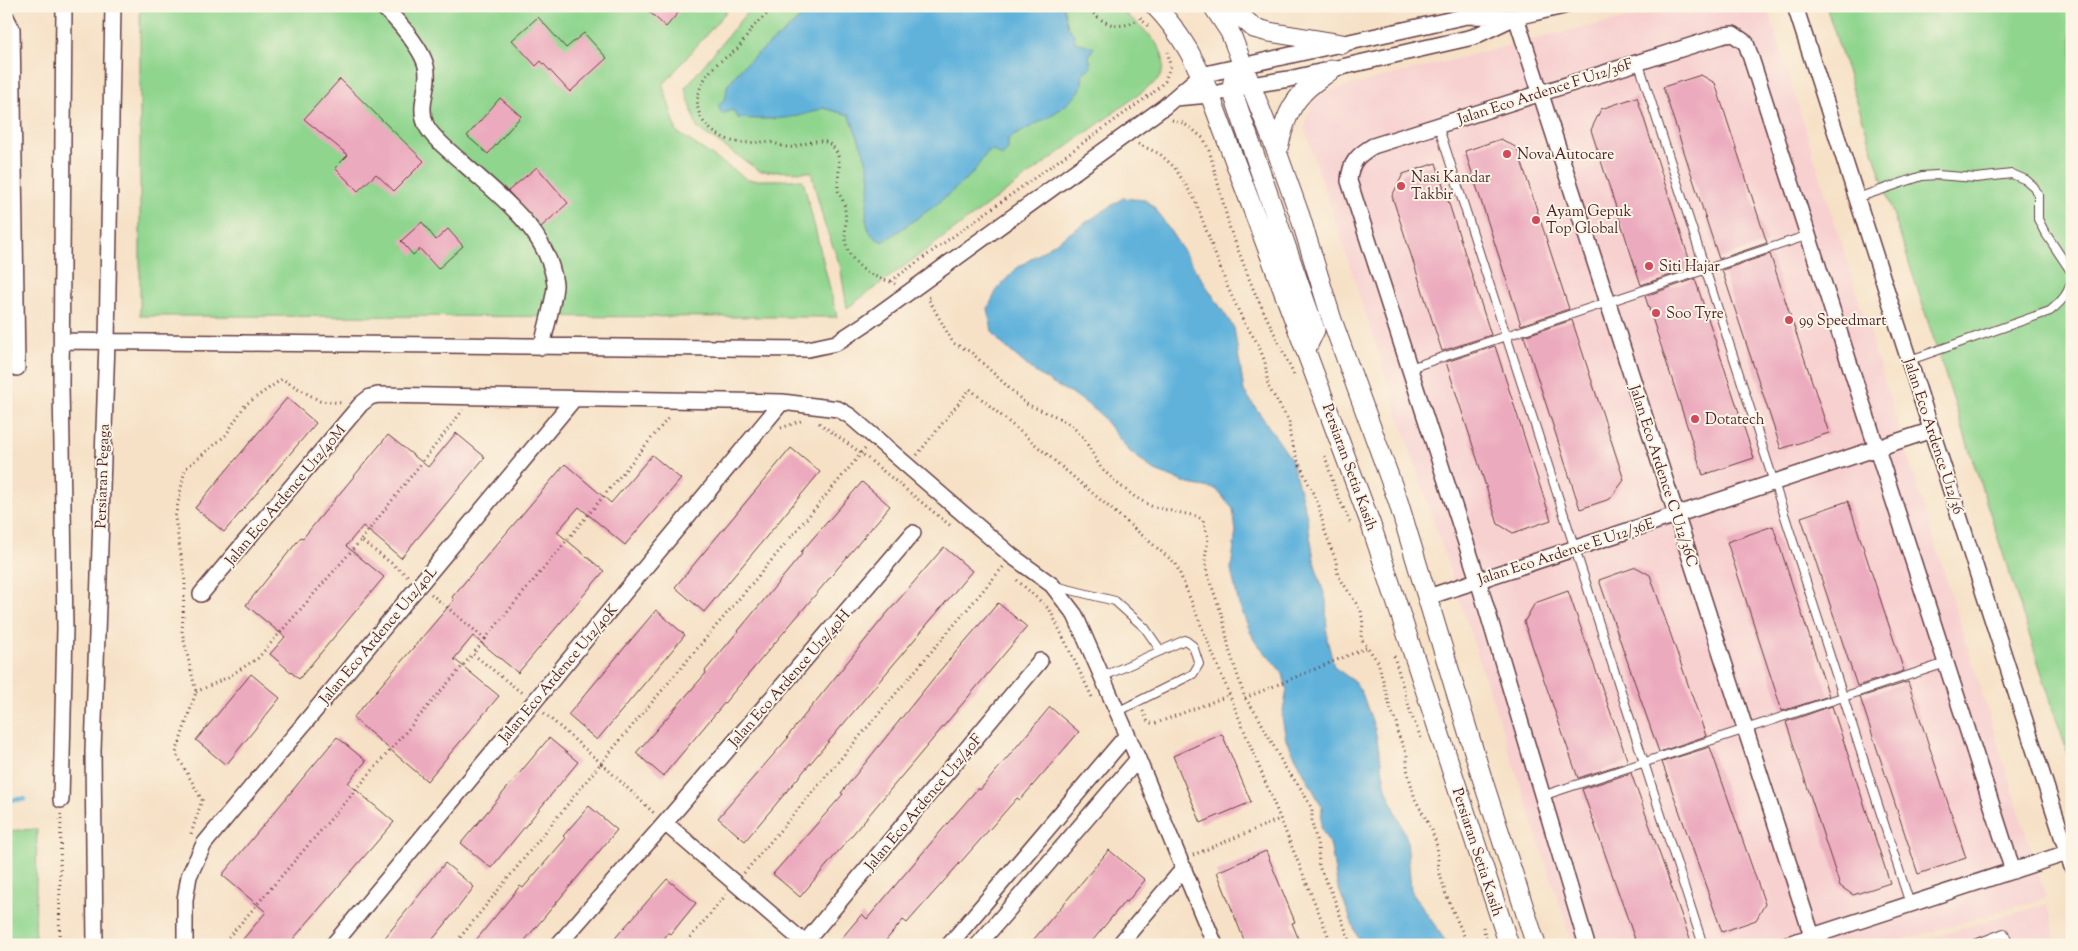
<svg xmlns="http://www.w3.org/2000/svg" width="2078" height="951" font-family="'Sorts Mill Goudy',serif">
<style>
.built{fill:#f7d0d0}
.green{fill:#8fd58e;stroke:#6c7a5c}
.water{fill:#60b2db;stroke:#556883}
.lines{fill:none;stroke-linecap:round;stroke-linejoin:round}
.stream{stroke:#60b2db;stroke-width:5}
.building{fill:#ecaabe}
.service-casing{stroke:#643c42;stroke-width:10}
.minor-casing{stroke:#643c42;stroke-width:18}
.tertiary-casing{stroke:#643c42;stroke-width:21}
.path{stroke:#643c42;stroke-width:3;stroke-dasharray:1 4;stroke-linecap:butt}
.service{stroke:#fff;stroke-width:8}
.minor{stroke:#fff;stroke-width:15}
.tertiary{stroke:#fff;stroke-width:19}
.poi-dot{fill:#d1495b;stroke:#fcf5e5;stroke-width:2}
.labels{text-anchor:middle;stroke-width:4;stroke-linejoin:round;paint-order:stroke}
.street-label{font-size:15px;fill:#4a1f2b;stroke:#fcf5e5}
.poi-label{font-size:15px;fill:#4a1f2b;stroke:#fcf5e5;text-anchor:start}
</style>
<rect width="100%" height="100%" fill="#fcf5e5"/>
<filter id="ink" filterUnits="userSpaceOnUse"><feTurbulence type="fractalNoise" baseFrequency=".02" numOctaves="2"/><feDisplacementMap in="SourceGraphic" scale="10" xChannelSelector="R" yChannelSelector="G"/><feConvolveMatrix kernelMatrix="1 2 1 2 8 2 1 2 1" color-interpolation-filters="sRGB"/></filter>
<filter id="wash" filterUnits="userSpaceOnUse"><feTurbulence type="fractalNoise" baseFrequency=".0096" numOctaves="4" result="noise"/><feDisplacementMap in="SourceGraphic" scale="20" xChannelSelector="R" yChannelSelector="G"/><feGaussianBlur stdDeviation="1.12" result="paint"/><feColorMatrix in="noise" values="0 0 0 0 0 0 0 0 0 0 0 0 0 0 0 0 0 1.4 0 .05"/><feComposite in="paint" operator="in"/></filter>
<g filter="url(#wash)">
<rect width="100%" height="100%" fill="#f6e1c6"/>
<!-- built -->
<path class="built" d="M1687,6H1767L2046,898L1885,945H1573L1305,130L1306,119L1314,100L1328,91L1576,29Z
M2047,904L2057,945H1905Z"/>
<!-- green -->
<path class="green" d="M140,6H731L663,85L677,132L748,180H803L837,317L140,316Z
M752,6H1117C1137,25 1180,51 1157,81L847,308L840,265L824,223L811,172L760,171L697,128L685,88Z
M1826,6H2072V767Z
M37,829L35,945H6V831Z"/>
<!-- water -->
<path class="water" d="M815,6H1063L1068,27L1074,35L1075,42L1094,47L1089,56L1091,67L1083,73C1081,79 1083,83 1081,88C1070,109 1028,128 1008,139V150L1002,156L992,150L988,151L972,174L936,205L883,242C853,231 873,195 869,173C867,157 855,131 849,115L823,108C795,120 768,120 738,118L733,110L722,114L718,106L726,97L727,86L742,67Z
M1123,198L1145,200L1155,208L1234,328L1244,391L1291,459L1306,512L1315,565L1326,600L1327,639L1334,667L1355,682L1362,693L1375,729L1386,788L1407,839L1411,890L1448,945H1362L1359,941L1337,884L1331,847L1321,828L1322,807L1286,739L1282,717L1287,690L1283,674L1276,665L1254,640L1239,605L1231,569L1236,531L1233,509L1216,489L1189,484L1155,471L1128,450L1099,413L1075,395L1053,384L1032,370L1000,342L992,331L988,308L998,288L1017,268Z"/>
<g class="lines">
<!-- stream -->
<path class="stream" d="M6,800L24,799"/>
</g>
<g id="blocks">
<!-- building -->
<path class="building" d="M643,6H684L666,27Z
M538,17L566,48L584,33L607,58L570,92L541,61L536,66L512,40Z
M1701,75L1715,83L1767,243L1719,259L1663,87Z
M340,79L424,161L394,191L376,174L358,191L335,168L348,155L304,119Z
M1637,97L1692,268L1641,285L1591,130L1601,109Z
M500,98L521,116L488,154L467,136Z
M1501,139L1517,148L1569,309L1521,325L1465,151Z
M1436,163L1491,335L1442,351L1392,196L1403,174Z
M537,167L568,203L541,227L508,191Z
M422,222L436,240L448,229L463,246L438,269L420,249L413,255L401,241Z
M1770,254L1829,433L1781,449L1722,270Z
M1695,279L1754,458L1703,475L1645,296Z
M1572,320L1624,480L1610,499L1580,509L1524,336Z
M1495,346L1551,520L1513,533L1498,524L1446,362Z
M287,398L316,423L224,532L195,508Z
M456,433L485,457L401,558L363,526L346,546L384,577L299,679L270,654L285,637L246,605L301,537L303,538L388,435L428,467Z
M791,448L820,472L704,612L675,587Z
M652,455L681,479L625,545L579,507L557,532L604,571L518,673L473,636L454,659L499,696L427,781L353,718L454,600L452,597L565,464L611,503Z
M862,482L890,506L663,776L636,753L706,673L705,671L802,554L801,552Z
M1848,501L1904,671L1857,686L1801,517Z
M1773,526L1829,696L1782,711L1727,542Z
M944,547L972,571L745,841L718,818L788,738L787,737L883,618Z
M1636,567L1650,575L1706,736L1659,752L1599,580Z
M1568,591L1628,762L1578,778L1524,622L1535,603Z
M998,603L1027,627L800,897L773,874L843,794L841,793L937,674Z
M656,610L685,635L597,740L568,715Z
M251,674L280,698L226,765L196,740Z
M1908,682L1966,858L1918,874L1860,697Z
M1832,706L1890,883L1853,895L1840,886L1786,722Z
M1050,707L1079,732L1020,800L1017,798L907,923L903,920L882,945H836L862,914L867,919L941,831L978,788L980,790Z
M1222,734L1251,802L1201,823L1173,756Z
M337,737L366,761L348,783L394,822L288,945H238L266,912L222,875Z
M549,738L578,762L491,868L461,843Z
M1710,747L1765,904L1756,920L1722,932L1662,762Z
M1631,773L1692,945H1637L1582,789Z
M589,806L617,830L521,945H472L520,886L523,888L566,838L563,836Z
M1109,850L1145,880L1127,902L1125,901L1089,945H1029Z
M1266,851L1295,922L1292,923L1301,945H1246L1217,872Z
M445,863L474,887L443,927L428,945H379Z
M667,879L696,903L671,934L669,932L659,945H609Z"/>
</g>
</g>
<g filter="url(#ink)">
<use href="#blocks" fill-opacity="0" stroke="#643c42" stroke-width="1"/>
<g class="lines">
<!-- service casing -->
<g class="service-casing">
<path id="service" d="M1638,61L1910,904
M1438,125L1703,945
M1857,198L1922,176L1937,175L1976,178L2012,174L2026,180L2034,187L2038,195V219L2044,231L2072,273
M1910,360L2050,311C2062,301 2070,293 2072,276
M1410,368L1809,235
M1055,586L1115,601L1145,628L1161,651
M1102,677L1185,640L1193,646L1199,664L1193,674L1117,712
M1542,796L1946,663
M1973,945L2004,933L2009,945"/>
</g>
<!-- minor casing -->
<g class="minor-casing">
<path id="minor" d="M381,6C395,16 422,49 426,66C431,86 417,104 426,125C432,138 453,154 463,163C500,197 548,230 555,284C556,294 544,334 542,347
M1795,6L2072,867
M6,17L12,29L17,368
M1516,17L1812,936
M1175,98L1210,95L1251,85L1289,79L1473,37L1513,18
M62,341L808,349L836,343L865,324L1164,107L1201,75L1467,16L1516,17L1564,6
M201,594L361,404L370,397L378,395L782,402L838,409L850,416L1012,556L1052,585L1075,615L1138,759L1215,945
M1428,597L1932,430
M61,800L65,628L61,385L64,6
M665,823L807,945
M95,945L93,751L107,342L113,6
M185,945V900L189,876L204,844L574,399
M333,945L782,402
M558,945L665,823L913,533
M803,945L1040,661
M949,945L1127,735
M978,945L1138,759
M1119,945L1184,868
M1587,945L1478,580L1349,181C1350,162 1358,155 1373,146L1725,35L1733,34L1746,43L1751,58L2013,871
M1785,945L2067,853"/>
</g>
<!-- tertiary casing -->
<g class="tertiary-casing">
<path id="tertiary" d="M1155,6C1182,34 1195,61 1210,95L1371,525L1509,945
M1213,6L1230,32L1277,152L1300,216L1332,320L1398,501L1482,778L1536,945
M1229,6L1254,28L1269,32L1342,44
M1243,65L1233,81L1232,90L1315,330L1306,349
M1277,152C1282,132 1287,110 1301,95C1309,85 1321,78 1331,70"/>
</g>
<!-- path -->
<path class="path" d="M779,6C768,13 758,20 750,31C747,36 744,41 740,46C732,55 721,59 713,68C688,96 693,126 729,140C744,146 758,140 774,143C780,145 786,148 792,147C805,145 821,135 832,146C844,157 837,175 838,190C839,195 843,199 844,204C850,231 835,246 864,270C872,277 885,279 895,284
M1087,6C1100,24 1120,32 1139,19
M1140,18L1148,26
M1154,92L1165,81L1170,67L1168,52
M1172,120L1181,122L1192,129L1204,139L1210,153L1230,229L1254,291L1295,377
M1138,144L1160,154L1175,168L1195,200L1227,286L1244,322L1258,344L1265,362L1268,386L1289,421L1290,436L1297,459L1319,506L1324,529L1336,561L1338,575L1361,611L1363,624L1361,638L1378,662L1391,710L1397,723V732L1407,755V769L1415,799L1432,830L1437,846L1439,871L1446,895L1468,945
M891,281L1154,92
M930,297L928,298L953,343L971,352L1026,404L1055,416L1071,425L1083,437L1101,468L1117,483L1135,497L1153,507L1196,516L1203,520L1208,538L1205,560L1207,573L1223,618L1229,649L1245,698L1259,718L1284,766L1302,790L1312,809V822L1318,847L1319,867L1332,893L1351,945
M819,423L861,453L952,527
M781,428L804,420
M917,455L970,389L1176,564L1332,945
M1325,456L1336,492L1350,522
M361,540L463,410
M1017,580L1050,610L1092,697
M185,590V581L175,518L185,469L226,435L245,405L282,379L320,401L343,403
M431,594L485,639L473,654L523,694
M184,596L182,632L196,692L176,753L202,800L191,834
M485,639L670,416
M1394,656L1411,714L1421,738
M196,692L228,677L258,658L361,540L408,576
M1245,698L1366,648
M1143,711L1148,722L1154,724L1230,695
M544,713L601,763L865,449
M1193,855L1280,819
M744,873L1003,567
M1483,927L1488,945
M59,945L61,813
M222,945L473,654
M454,945L601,763L655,814
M684,945L726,895"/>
<!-- service -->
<use href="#service" class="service"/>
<!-- minor -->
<use href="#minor" class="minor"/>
<!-- tertiary -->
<use href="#tertiary" class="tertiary"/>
</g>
</g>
<!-- markers -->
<g class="poi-dot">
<circle cx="1507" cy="154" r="5"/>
<circle cx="1401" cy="186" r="5"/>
<circle cx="1536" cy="220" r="5"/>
<circle cx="1649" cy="266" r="5"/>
<circle cx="1656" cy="313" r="5"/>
<circle cx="1789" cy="320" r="5"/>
<circle cx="1695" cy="419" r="5"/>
</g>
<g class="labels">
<!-- street labels -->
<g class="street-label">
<text transform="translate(1545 91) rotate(-18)" y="5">Jalan Eco Ardence F U12/36F</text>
<text transform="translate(1934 436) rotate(72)" y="5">Jalan Eco Ardence U12/36</text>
<text transform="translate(1350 467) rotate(70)" y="5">Persiaran Setia Kasih</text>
<text transform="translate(102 476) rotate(-88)" y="5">Persiaran Pegaga</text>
<text transform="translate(1664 476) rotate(72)" y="5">Jalan Eco Ardence C U12/36C</text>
<text transform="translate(285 495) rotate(-50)" y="5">Jalan Eco Ardence U12/40M</text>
<text transform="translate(1566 551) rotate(-18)" y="5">Jalan Eco Ardence E U12/36E</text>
<text transform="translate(378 635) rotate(-50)" y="5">Jalan Eco Ardence U12/40L</text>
<text transform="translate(558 673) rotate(-50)" y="5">Jalan Eco Ardence U12/40K</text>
<text transform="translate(789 678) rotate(-49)" y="5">Jalan Eco Ardence U12/40H</text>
<text transform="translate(923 802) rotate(-50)" y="5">Jalan Eco Ardence U12/40F</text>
<text transform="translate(1478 852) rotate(72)" y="5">Persiaran Setia Kasih</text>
</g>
<!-- poi labels -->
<g class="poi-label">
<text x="1517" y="159">Nova Autocare</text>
<text x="1411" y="182">Nasi Kandar<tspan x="1411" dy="17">Takbir</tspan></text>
<text x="1546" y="216">Ayam Gepuk<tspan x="1546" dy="17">Top Global</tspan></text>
<text x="1659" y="271">Siti Hajar</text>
<text x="1666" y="318">Soo Tyre</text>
<text x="1799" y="325">99 Speedmart</text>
<text x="1705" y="424">Dotatech</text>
</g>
</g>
<!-- margin -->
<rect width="2078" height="951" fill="none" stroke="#fcf5e5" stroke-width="25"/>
</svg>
